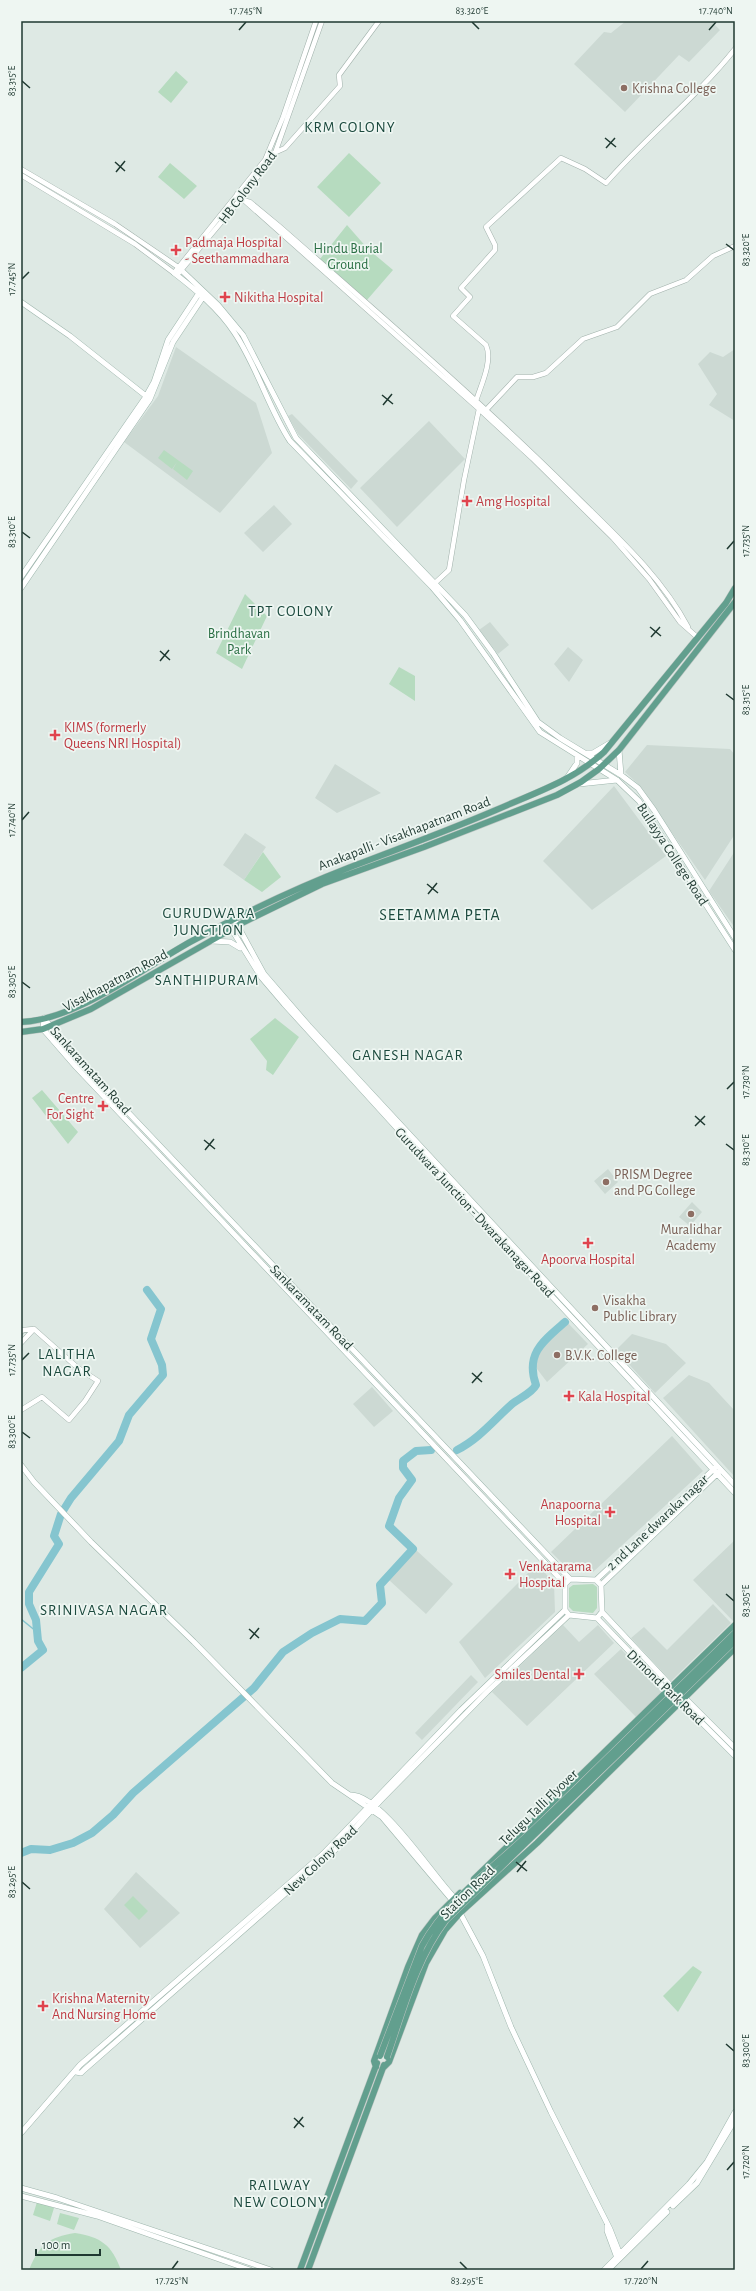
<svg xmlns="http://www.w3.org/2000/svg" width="756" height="2291" font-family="'Alegreya Sans',sans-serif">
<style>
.built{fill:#ccd9d3}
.green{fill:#b6dbbf}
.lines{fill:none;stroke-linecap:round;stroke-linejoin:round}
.stream{stroke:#85c5cf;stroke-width:1.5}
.river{stroke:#85c5cf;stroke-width:8}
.tertiary-casing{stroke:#a1b1ab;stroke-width:5.5}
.secondary-casing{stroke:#9db5ac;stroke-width:6}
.primary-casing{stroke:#bcc4c1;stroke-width:7}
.tertiary{stroke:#fff;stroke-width:4.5}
.secondary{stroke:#fff;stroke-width:5}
.primary{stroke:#629f8e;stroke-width:6}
.primary-bridge-casing{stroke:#bcc4c1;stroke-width:7;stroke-linecap:butt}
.primary-bridge{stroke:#629f8e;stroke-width:6}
.ticks{fill:none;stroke:#1f3931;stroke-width:1.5}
.education-dot{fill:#8d6e63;stroke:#eef6f2;stroke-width:1.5}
.health-dot{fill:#e0444e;stroke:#eef6f2;stroke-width:1.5}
.labels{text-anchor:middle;stroke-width:3.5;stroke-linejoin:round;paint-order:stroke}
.education-label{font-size:14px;fill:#785e54;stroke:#eef6f2;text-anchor:start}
.street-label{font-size:14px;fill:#1f3931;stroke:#eef6f2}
.health-label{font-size:14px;fill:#be3a42;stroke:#eef6f2;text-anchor:start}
.park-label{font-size:14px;fill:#2a6f44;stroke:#eef6f2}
.neighbourhood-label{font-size:15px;letter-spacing:1px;fill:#1c4a3e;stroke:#eef6f2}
.quarter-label{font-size:16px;letter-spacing:1px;fill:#1c4a3e;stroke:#eef6f2}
.neatline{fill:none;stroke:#1f3931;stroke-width:1.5}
.ticks-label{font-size:10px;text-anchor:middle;fill:#1f3931}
</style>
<rect width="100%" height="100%" fill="#dee9e4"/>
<!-- built -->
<path class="built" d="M626,21H711L720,30L689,62L679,55L625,112L574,64L604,32L611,33Z
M176,347L256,403L272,453L220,513L124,442L158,396Z
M735,349V421L709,405L717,394L698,364L710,352L723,357Z
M292,414L358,481L351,489L298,434L288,416Z
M429,421L465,459L397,527L360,488Z
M274,505L292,524L263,552L244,533Z
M490,622L509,645L498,654L479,630Z
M568,647L583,660L569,682L554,664Z
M647,745L730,749L735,755V834L705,880L638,784L625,772Z
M335,764L381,793L337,813L315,798Z
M614,786L666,856L592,910L543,861Z
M245,833L266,847L244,880L223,865Z
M735,851V928L709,891Z
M608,1169L618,1182L605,1194L594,1181Z
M692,1202L702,1212L690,1226L679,1217Z
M567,1322L588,1344L547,1382L534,1365L543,1344Z
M632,1334L666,1344L686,1363L655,1393L616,1350Z
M689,1375L709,1383L735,1411V1477L663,1398Z
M372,1387L393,1411L374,1427L353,1404Z
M672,1436L703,1471L593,1572L569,1570L551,1552Z
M735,1540V1619L733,1621L693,1580Z
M416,1550L453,1584L426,1614L389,1580Z
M537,1564L554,1583L555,1612L485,1678L459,1642Z
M713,1604L731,1623L671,1681L631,1638L644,1627L667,1650Z
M563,1625L579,1642L598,1625L614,1643L527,1726L492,1692Z
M621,1649L662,1692L636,1717L594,1674Z
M471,1675L478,1682L422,1740L415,1733Z
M136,1872L180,1913L140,1948L104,1909Z"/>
<!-- green -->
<path class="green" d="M176,71L188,82L171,103L158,92Z
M349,153L381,183L349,217L317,187Z
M170,163L197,186L184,199L158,177Z
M347,225L368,249L393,270L367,300L320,259Z
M164,450L193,471L187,480L173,469L177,462L172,469L158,458Z
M245,594L267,616L242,669L216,653Z
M399,667L415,676V701L389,684Z
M263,852L281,877L262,892L244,880Z
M275,1018L299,1037L273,1075L266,1070L267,1061L250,1039Z
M42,1090L78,1132L68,1144L32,1098Z
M593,1584L597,1587V1608L593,1613L573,1611L569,1607V1588L573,1585Z
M133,1896L148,1911L139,1920L124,1905Z
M693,1966L702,1972L678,2012L663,1996Z
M37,2202L54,2208L50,2221L33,2215Z
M60,2213L79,2218L74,2230L57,2224Z
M75,2233C101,2237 112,2245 121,2270H29C39,2245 49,2237 75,2233Z"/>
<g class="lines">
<!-- stream -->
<path class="stream" d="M21,1619L37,1632"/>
<!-- river -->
<path class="river" d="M457,1450C479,1439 494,1420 512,1404C519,1398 531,1394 536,1385C525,1354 543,1341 565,1322
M21,1668L43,1650L38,1641L36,1620L29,1604V1592L59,1544L54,1536L61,1514L71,1498L119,1441L129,1415L163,1375L162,1365L151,1339L161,1309L147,1290
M21,1853L31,1849L50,1850L73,1843L92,1833L113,1815L133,1793L254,1688L283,1652L312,1633L340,1619L365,1621L382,1603L380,1585L413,1549L389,1526L399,1498L412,1480L403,1468V1461L416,1451L431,1450"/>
<!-- tertiary casing -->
<g class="tertiary-casing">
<path id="tertiary" d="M274,153L285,148L340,86L339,75L379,21
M21,169L115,224L178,267
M21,175L135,244L174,273L265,160L283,117L316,21
M237,194L479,409L532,458L613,538L649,579L680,622L697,637
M246,201L250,202L279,226C378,313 478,399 572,492C613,533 660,574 688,627
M177,275L244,195L275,153L322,21
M486,410L517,377H533L546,373L583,339L617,327L650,294L686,280L713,256L735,246
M435,583L449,570L464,480L479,409L476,401C481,385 493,361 486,345L453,316L470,297L461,288L495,250V245L486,227L561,158L585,169L606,183C647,136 696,98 735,49
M21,1332L23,1330L34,1329L78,1368L98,1381L85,1401L69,1420L42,1397L21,1410
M21,1343L34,1329"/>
</g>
<!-- secondary casing -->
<g class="secondary-casing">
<path id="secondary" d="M178,267L218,305L243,335L296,438L465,615L493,653L538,722L560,738L621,775L638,788L654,810L735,938
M174,273C196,290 219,309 234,332C257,366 268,407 290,441L432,587L460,620L540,732L617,780L639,801L735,950
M21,302L70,336L146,396
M21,577L145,398L154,382L168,340L199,293
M21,588L150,399L173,342L203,297
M619,750L621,775
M587,753H593L610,743
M567,778L577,763V757
M579,784L617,780
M234,919L264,974L309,1026L735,1485
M227,922L261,977L284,1004L464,1202L735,1493
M212,941L230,942L240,948
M44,1018L43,1029L76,1067L565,1584
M44,1018L72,1053L570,1579
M21,1465L34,1482L91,1542L194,1642L332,1783L382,1817L452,1900
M570,1579L596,1580L601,1585L602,1612L597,1618L569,1615L565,1610V1584Z
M596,1580L715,1468
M601,1585L719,1472
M602,1612L674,1689
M597,1618L669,1693
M682,1695L735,1748
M679,1700L735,1756
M351,1795C381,1795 431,1873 452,1895V1900
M460,1913L483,1956L511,2027L551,2112L610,2229L621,2257
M76,2072L81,2073L84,2070L336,1849L380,1801L487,1692L569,1615
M21,2133L80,2065L323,1854L461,1710L565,1610
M21,2188L57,2198L271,2270
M21,2196L97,2216L250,2270
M673,2206L697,2183L735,2120
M607,2225V2231L617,2258
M604,2270L689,2184L707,2162L735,2112
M608,2270L667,2212"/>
</g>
<!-- primary casing -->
<g class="primary-casing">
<path id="primary" d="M21,1022C77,1020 144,967 192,941C244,913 294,889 348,868C398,849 447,831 496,810C534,793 573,781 604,752L726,603L735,588
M21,1032L43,1029L91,1009L244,922L322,884L424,847L557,795L581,782L599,769L619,750L735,602
M474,1879L735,1625
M376,2067L374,2061L408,1967L422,1935L435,1918L460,1893
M383,2068L389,2062L426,1963L445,1930L460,1913L537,1843L735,1648
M300,2270L377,2063
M308,2270L384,2065"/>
</g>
<!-- tertiary -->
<use href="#tertiary" class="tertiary"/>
<!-- secondary -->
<use href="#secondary" class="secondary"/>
<!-- primary -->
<use href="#primary" class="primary"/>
<!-- primary-bridge casing -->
<g class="primary-bridge-casing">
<path id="primary-bridge" d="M380,2056L422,1946C447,1899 496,1866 534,1829C602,1764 668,1698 735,1633
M387,2057C403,2011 416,1959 446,1920L735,1641"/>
</g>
<!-- primary-bridge -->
<use href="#primary-bridge" class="primary-bridge"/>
</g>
<!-- ticks -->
<path class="ticks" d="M472,22L479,29M239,30L246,22M709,30L716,22M22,81L30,88M605,138L616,147M606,148L615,138M115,162L125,171M116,172L125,161M726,244L734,250M22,279L29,272M382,395L393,404M383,405L392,394M22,532L30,538M727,549L734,541M650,627L661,636M651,637L660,627M160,651L170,660M160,661L169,650M726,694L734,700M22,820L29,812M427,884L438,893M428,894L437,883M22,982L30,988M727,1089L734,1082M695,1116L705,1125M695,1126L705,1116M204,1140L215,1149M726,1144L734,1150M205,1150L214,1139M22,1360L29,1353M472,1373L482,1382M472,1383L482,1372M22,1432L30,1438M726,1594L734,1601M249,1629L259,1638M250,1639L259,1628M516,1862L527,1871M517,1872L526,1861M22,1882L30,1889M726,2044L734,2051M294,2118L304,2127M294,2128L303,2117M727,2170L734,2162M460,2262L467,2269M172,2269L178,2261M641,2269L648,2261"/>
<!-- markers -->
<g class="education-dot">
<circle cx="624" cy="88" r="4"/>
<circle cx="606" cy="1182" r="4"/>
<circle cx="691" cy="1214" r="4"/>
<circle cx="595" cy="1308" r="4"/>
<circle cx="557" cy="1355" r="4"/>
</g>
<g class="health-dot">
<path d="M174 244h4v4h4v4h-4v4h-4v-4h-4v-4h4z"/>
<path d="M223 291h4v4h4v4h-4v4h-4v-4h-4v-4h4z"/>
<path d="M465 495h4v4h4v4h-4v4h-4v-4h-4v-4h4z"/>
<path d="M53 729h4v4h4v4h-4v4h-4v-4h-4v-4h4z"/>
<path d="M101 1100h4v4h4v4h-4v4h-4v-4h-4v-4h4z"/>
<path d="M586 1237h4v4h4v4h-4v4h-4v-4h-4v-4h4z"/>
<path d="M567 1390h4v4h4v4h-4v4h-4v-4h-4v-4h4z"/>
<path d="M608 1506h4v4h4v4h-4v4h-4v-4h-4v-4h4z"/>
<path d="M508 1568h4v4h4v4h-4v4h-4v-4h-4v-4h4z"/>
<path d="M577 1668h4v4h4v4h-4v4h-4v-4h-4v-4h4z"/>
<path d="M41 2000h4v4h4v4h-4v4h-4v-4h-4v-4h4z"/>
</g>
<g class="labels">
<!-- education labels -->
<g class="education-label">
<text x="632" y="93">Krishna College</text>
<text x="614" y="1179">PRISM Degree<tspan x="614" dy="16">and PG College</tspan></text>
<text x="691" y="1234" text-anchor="middle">Muralidhar<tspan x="691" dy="16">Academy</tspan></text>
<text x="603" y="1305">Visakha<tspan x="603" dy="16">Public Library</tspan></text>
<text x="565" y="1360">B.V.K. College</text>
</g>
<!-- street labels -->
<g class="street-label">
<text transform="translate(247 187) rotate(-53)" y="5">HB Colony Road</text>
<text transform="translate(404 833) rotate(-21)" y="5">Anakapalli - Visakhapatnam Road</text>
<text transform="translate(673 854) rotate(57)" y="5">Bullayya College Road</text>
<text transform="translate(115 980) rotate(-28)" y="5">Visakhapatnam Road</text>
<text transform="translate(91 1070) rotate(48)" y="5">Sankaramatam Road</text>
<text transform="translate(475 1212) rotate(47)" y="5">Gurudwara Junction - Dwarakanagar Road</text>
<text transform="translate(312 1307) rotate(46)" y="5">Sankaramatam Road</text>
<text transform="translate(657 1522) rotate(-43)" y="5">2 nd Lane dwaraka nagar</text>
<text transform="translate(666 1687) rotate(44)" y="5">Dimond Park Road</text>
<text transform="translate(538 1807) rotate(-44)" y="5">Telugu Talli Flyover</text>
<text transform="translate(320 1860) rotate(-43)" y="5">New Colony Road</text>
<text transform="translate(467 1892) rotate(-44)" y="5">Station Road</text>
</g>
<!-- health labels -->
<g class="health-label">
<text x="185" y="247">Padmaja Hospital<tspan x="185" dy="16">- Seethammadhara</tspan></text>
<text x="234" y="302">Nikitha Hospital</text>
<text x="476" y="506">Amg Hospital</text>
<text x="64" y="732">KIMS (formerly<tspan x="64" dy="16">Queens NRI Hospital)</tspan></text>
<text x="94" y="1103" text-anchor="end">Centre<tspan x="94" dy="16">For Sight</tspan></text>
<text x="588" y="1264" text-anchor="middle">Apoorva Hospital</text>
<text x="578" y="1401">Kala Hospital</text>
<text x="601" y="1509" text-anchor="end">Anapoorna<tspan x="601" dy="16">Hospital</tspan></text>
<text x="519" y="1571">Venkatarama<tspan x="519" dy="16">Hospital</tspan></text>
<text x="570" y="1679" text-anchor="end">Smiles Dental</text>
<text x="52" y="2003">Krishna Maternity<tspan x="52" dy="16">And Nursing Home</tspan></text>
</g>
<!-- park labels -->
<g class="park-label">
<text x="348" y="253">Hindu Burial<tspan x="348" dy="16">Ground</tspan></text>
<text x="239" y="638">Brindhavan<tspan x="239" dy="16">Park</tspan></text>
</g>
<!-- neighbourhood labels -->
<g class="neighbourhood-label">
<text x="350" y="132">KRM COLONY</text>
<text x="291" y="616">TPT COLONY</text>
<text x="209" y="918">GURUDWARA<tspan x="209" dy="17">JUNCTION</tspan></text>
<text x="207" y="985">SANTHIPURAM</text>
<text x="408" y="1060">GANESH NAGAR</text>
<text x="67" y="1359">LALITHA<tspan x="67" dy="17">NAGAR</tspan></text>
<text x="104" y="1615">SRINIVASA NAGAR</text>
<text x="280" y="2190">RAILWAY<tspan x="280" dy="17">NEW COLONY</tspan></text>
</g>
<!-- quarter labels -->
<g class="quarter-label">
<text x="440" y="920">SEETAMMA PETA</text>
</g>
</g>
<!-- border -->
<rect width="756" height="2291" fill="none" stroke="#eef6f2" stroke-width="44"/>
<!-- scale -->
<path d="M36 2249v6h64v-6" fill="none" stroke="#1f3931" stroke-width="2"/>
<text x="42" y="2249" font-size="12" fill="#1f3931" stroke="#eef6f2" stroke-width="3" paint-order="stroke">100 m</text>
<rect x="22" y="22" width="712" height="2247" class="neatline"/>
<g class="ticks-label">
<text x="246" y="14">17.745°N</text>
<text x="472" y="14">83.320°E</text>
<text x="716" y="14">17.740°N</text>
<text transform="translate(11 81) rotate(-90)" y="4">83.315°E</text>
<text transform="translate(745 250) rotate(-90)" y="4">83.320°E</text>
<text transform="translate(11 279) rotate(-90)" y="4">17.745°N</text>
<text transform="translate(11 532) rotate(-90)" y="4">83.310°E</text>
<text transform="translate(745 541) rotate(-90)" y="4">17.735°N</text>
<text transform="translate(745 700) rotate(-90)" y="4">83.315°E</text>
<text transform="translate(11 820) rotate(-90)" y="4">17.740°N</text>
<text transform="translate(11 982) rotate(-90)" y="4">83.305°E</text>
<text transform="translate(745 1082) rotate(-90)" y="4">17.730°N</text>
<text transform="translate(745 1150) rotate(-90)" y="4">83.310°E</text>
<text transform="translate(11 1360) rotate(-90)" y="4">17.735°N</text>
<text transform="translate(11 1432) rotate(-90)" y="4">83.300°E</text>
<text transform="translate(745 1601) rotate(-90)" y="4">83.305°E</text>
<text transform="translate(11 1882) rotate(-90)" y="4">83.295°E</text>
<text transform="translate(745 2051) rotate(-90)" y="4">83.300°E</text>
<text transform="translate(745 2162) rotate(-90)" y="4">17.720°N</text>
<text x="172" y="2284">17.725°N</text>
<text x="467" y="2284">83.295°E</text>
<text x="641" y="2284">17.720°N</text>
</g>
</svg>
